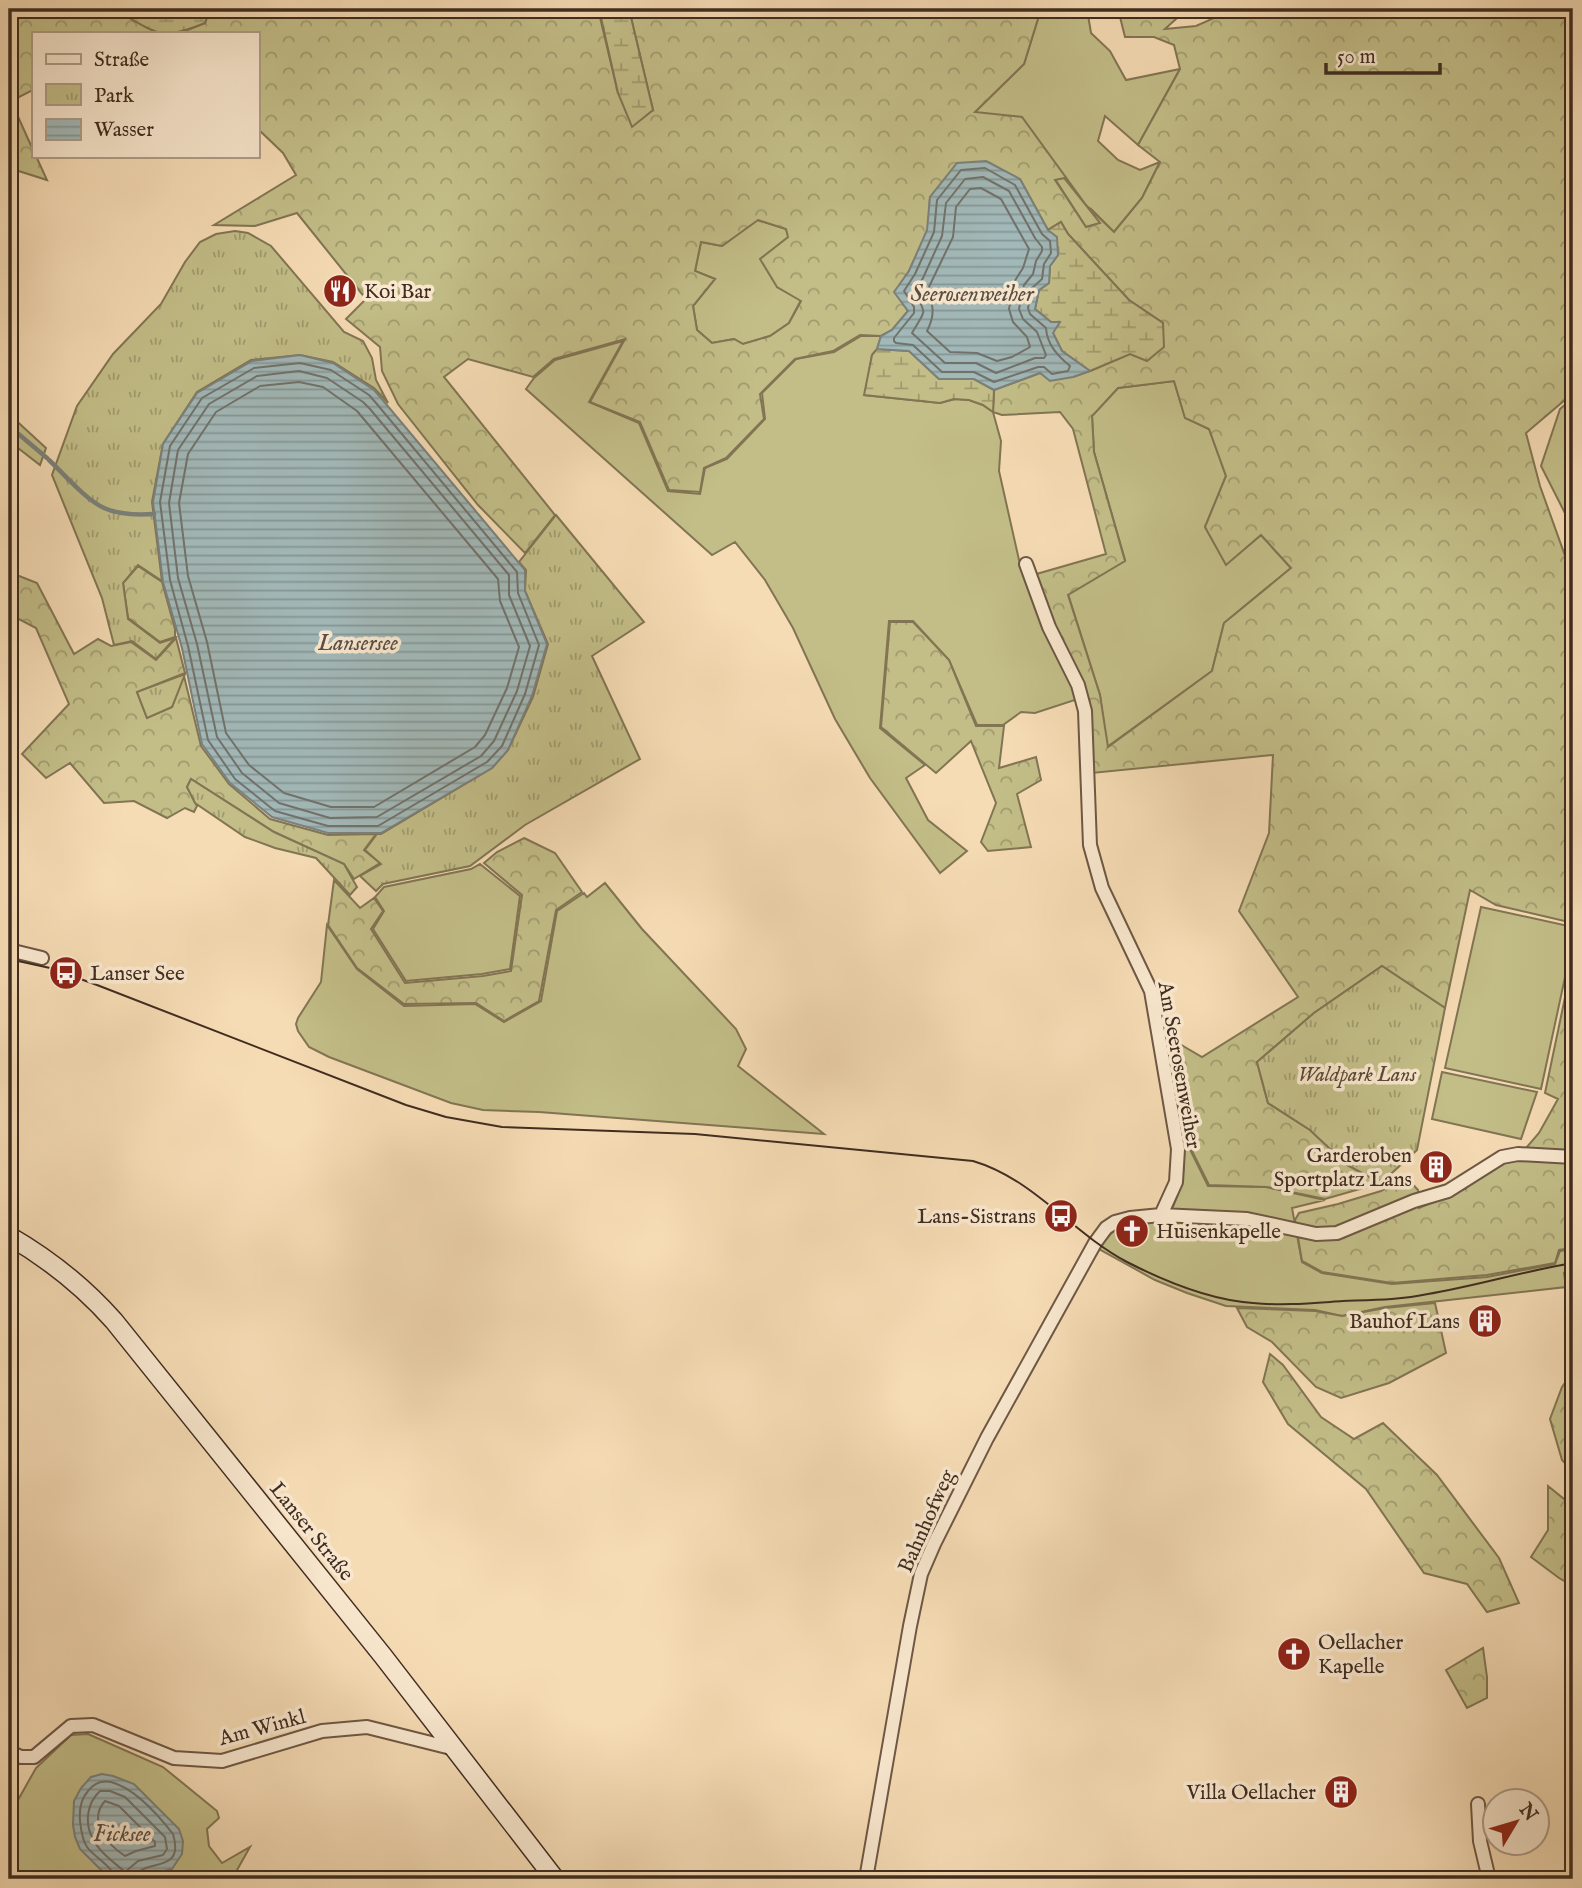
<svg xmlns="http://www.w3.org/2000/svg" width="1582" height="1888" font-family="'IM FELL English',serif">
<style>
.grass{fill:#c3be88;stroke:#827554;stroke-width:2}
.forest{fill:url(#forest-crowns);stroke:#827554;stroke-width:2;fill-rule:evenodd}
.wetland{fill:url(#wetland-marsh);stroke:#827554;stroke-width:2}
.park{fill:url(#park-tufts);stroke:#827554;stroke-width:2}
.water{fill:url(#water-rules);stroke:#7b817c;stroke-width:2}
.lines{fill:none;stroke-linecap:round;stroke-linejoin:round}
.shore{stroke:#71726c;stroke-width:2}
.stream{stroke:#7b817c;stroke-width:4.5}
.street-casing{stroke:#6e5845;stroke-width:16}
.secondary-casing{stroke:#402c20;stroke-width:21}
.street{stroke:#f9e8cf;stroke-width:12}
.secondary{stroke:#f9e8cf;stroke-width:18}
.tram{stroke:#402c20;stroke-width:2}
.labels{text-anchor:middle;stroke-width:7;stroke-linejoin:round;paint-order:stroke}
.poi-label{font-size:21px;fill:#402c20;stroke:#f9e8cf;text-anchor:start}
.street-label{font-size:21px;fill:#402c20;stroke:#f9e8cf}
.park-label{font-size:21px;font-style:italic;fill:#5a4935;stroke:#f9e8cf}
.water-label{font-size:23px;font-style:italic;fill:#584f46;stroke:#f9e8cf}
</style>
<defs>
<pattern id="forest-crowns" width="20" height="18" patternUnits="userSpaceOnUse" patternTransform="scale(1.75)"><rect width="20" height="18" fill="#c3be88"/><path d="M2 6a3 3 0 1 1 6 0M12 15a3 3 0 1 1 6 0" fill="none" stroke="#a09b6f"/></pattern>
<pattern id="wetland-marsh" width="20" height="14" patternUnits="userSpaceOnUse" patternTransform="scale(1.75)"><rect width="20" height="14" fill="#c3be88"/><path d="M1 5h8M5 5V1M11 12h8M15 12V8" fill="none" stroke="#a09b6f"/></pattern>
<pattern id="park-tufts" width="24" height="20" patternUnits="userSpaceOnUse" patternTransform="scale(1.75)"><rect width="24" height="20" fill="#c3be88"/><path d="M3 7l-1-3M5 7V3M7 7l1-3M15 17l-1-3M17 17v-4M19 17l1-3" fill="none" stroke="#a09b6f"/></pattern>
<pattern id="water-rules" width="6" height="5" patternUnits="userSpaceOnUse" patternTransform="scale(1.75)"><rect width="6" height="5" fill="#a2b9b9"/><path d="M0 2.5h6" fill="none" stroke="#859796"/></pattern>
</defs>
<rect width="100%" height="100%" fill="#f6dcb5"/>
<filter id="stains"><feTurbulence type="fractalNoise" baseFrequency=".00286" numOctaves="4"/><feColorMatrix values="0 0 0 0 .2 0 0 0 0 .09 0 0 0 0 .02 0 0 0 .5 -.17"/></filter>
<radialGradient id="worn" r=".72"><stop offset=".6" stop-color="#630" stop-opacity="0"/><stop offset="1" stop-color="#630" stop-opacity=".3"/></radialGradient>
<!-- grass -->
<path class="grass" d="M1041,9H1087L1091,33L1110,51L1126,80L1180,69L1138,145L1105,116L1098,141L1118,160L1140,170L1160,162L1142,198L1114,232L1090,208L1101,223L1086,227L1055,179L1065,178L974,113L1024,64Z
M757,220L786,229L789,237L777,287L801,300L789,323L770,336L743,344L734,339L712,343L697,330L693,306L715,279L695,271L701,242L722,246Z
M861,336H881L877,349L872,355L865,395L940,403L955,399L969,400L983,405L993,412L1001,441L999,471L1019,560L1078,699L1035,713L1021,712L1003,725H977L949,660L913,621H889L880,728L925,765L906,778L928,820L967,851L940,873L870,778L835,719L793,628L765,580L735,542L712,555L526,389L534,378L555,360L623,341L589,402L639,423L668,491L700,494L705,468L727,459L765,419L762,393L796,359L834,352Z
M1174,381L1185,417L1209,429L1226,476L1205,527L1226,564L1261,535L1291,568L1224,623L1212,671L1107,747L1100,695L1068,594L1125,560L1094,452L1092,416L1118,388Z
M1573,398V529L1541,466L1560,409Z
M9,414L46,448L40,465L9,441Z
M480,864L520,896L510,969L482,974L406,981L373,929L384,911L375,897L384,887L471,869Z
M605,883L642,929L736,1029L746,1049L738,1066L824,1134L539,1112L483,1110L451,1103L329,1057L309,1047L298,1031L296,1024L298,1018L321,982L327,925L357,969L404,1006L475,1004L504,1022L541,1001L557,911L584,893L587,897Z
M1481,907L1573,927V940L1541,1089L1445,1068Z
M1442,1072L1537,1092L1521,1139L1432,1119Z
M1178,1125L1208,1186L1266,1187L1325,1200L1292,1208L1302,1262L1322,1273L1392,1284L1487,1277L1555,1264L1560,1251L1573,1249V1272L1564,1273L1566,1287L1385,1307L1342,1316L1315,1310L1226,1306L1187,1293L1155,1280L1099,1249C1117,1218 1136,1221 1168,1221C1171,1209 1177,1199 1180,1188C1187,1166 1183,1147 1178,1125Z
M88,1734L163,1767L217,1811L219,1818L207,1829L209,1846L222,1863L250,1847L232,1879H9V1816L36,1768L71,1735Z"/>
<!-- forest -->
<path class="forest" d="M9,9H118L120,12L157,33H33V90L11,101L33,150V156H36L47,180L9,168Z
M210,9H598L618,93L653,110L629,9H1041L1024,64L975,112L1022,117L1086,205L1114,232L1142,198L1160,162L1138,145L1180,69L1174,45L1154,37H1125L1118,9H1187L1165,29L1196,26L1212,19L1203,9H1573V393L1526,433L1540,486L1573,578V923L1496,905L1470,890L1445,1008L1382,966L1314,1013L1257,1062L1268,1103L1310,1130L1347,1165L1381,1183L1325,1199L1267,1187L1209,1185L1179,1125L1171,1082L1166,1036L1202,1057L1298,997L1239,911L1269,833L1273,755L1092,773L1089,699L1054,632L1033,575L1106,554L1073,429L1060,412L1002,415L993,412L994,390L1040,373L1073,377L1090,371L1130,354L1163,323L1129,300L1068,234L1061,222L1048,230L1020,179L930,197L928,230L909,271L895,292L908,311L892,330L881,336L860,335L833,351L795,359L760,394L764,419L726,458L704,468L700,492L669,490L640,422L590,402L625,339L554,359L533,377L468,359L444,377L555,515L525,553L478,505L398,404L382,371L380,347L346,319L366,299L297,213L255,226L214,225L296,175L283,153L257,128V33H180L205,23ZM1064,178L1100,223L1086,227L1055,180ZM758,220L786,229L788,237L760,259L777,287L801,301L789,323L770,336L743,344L734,339L712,343L697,330L693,306L715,279L695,271L701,242L722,246ZM1174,381L1185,418L1209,429L1226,476L1205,527L1226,565L1261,535L1291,568L1224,623L1212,671L1108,747L1100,695L1068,595L1125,561L1094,452L1092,416L1118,388Z
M138,566L162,582L175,629V637L160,642L128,618L123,583Z
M9,572L37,583L74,654L98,639L111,646L131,642L156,660L176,638L185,673L137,692L147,718L172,707L184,676L201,746L229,784L270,819L328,835L376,834L364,850L380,863L354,879L344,864L274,832L191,779L187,787L197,806L194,812L185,808L167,818L134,801L104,803L70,763L46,778L22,754L69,704L36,628L9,614Z
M890,622H913L949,660L976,726H1004L999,768L1036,757L1041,780L1017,794L1031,847L988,851L981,842L996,803L971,741L936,773L881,727Z
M524,838L555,853L582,892L556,910L539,1001L504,1021L476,1003L404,1004L357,968L328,925L334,880L360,908L374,898L383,911L371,929L405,983L483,976L511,971L522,895L484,863L497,852Z
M1573,959V1248L1559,1250L1555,1263L1487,1275L1392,1283L1322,1272L1302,1261L1295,1220L1299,1213L1338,1204L1381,1191L1406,1177L1418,1190L1419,1208L1465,1189L1494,1164L1521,1158L1526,1148L1539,1133L1558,1099L1545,1093Z
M1435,1303L1446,1353L1389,1383L1341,1398L1316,1387L1272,1342L1247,1327L1237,1308L1315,1311L1342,1316L1385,1308Z
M1270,1354L1283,1365L1321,1417L1354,1439L1383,1423L1437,1475L1499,1558L1519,1603L1487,1612L1467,1584L1424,1573L1366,1489L1288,1424L1263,1382Z
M1573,1372V1472L1562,1460L1550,1419L1562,1387Z
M1548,1486L1569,1503L1573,1501V1586L1559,1578L1531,1557L1548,1530Z
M1483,1648L1487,1677V1698L1467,1708L1446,1670Z"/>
<!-- wetland -->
<path class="wetland" d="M118,9H210L205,23C161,41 158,34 119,12Z
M599,9H629L653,110L632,127L618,93Z
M1061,222L1068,234L1129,300L1163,323L1164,347L1147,361L1130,354L1090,371L1062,351L1053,333L1051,322L1035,309L1039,290L1049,283L1050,266L1058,255L1048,230Z
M877,349L909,351L939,379H974L994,390L993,412L983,405L969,400L954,399L940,403L864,395L872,355Z"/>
<!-- park -->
<path class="park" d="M235,231L248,233L271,246L344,332L363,341L372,358L376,380L388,403L374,388L333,362L300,355L251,360L197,392L163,444L152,502L162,581L138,565L123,583L128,619L160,643L175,638L156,659L132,641L114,645L102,598L52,475L77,406L113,354L161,304L185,262L200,242L216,234Z
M556,515L644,622L592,656L640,759L525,825L470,866L383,884L376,891L360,876L381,864L365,850L377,834H381L492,768L508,750L533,697L548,644L525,591L526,570L519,562Z
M185,674L172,707L147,718L137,692Z
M191,779L274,832L344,864L357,887L350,895L316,858L275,848L245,837L195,803L187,787Z
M1382,966L1445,1008L1417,1150L1381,1183L1347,1165L1310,1130L1268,1103L1257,1062L1314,1013Z"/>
<!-- water -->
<path class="water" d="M986,161L1020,179L1048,230L1057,237L1058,255L1050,266L1049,283L1039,290L1035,309L1051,322H1060L1053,333L1062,351L1090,371L1073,377L1050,381L1040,373L994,390L974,379H939L909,351L877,349L881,336L892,330L908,311L894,292L909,271L927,230L930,197L957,163Z
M300,355L333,363L374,390L381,398L525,570V591L547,644L532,696L508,750L492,768L381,833H328L272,817L230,783L202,744L182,648L163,582L153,502L163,444L197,393L252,361Z
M102,1774L113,1776L134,1784L179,1829L183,1841L182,1854L172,1869L153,1874L124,1879L108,1877L80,1849L75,1837L73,1825L74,1801L81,1788L91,1777Z"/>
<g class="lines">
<!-- shore -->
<path class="shore" d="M985,168L1015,185L1042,234L1050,241L1051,253L1044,264L1042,279L1032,288L1028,308L1030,314L1046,328C1047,345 1058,356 1070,366L1068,371L1052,374L1044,367H1038L994,382L974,372H942L913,345L896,343L894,341V338L914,313V307L904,291L915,274L934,232L937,200L961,170Z
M983,177L1009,191L1035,238L1042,247V251L1036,261L1033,274L1024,285L1019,309L1023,319L1037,332L1046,355L1044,358H1035L996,373L976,363H945L912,333C927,307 926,317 915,291L923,278L942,236L946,203L965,179Z
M981,188L1001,199L1029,249L1023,268L1014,282L1009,309L1013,322L1027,337L1030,347L1012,357L997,361L977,353L950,352L927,331C935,315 934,306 927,291L953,237L956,207L970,189Z
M300,363L331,370L369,395L376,403L517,572L518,593L539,645L525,694L502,746L487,762L378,826H328L275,811L235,779L208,740L188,646L170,580L160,502L170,446L202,398L254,368Z
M299,371L327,378L363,402L370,409L509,575V595L530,646L517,691L494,741L481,756L377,817L330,818L279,803L242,773L217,737L197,644L178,578L169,503L178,450L209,404L257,376Z
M299,382L323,387L357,411L498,579L500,601L519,647L507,688L485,735L475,747L374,807H331L284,793L249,765L226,733L207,642L188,576L179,503L188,454L216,412L260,386Z
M100,1791H110L125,1797L165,1837L167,1849L163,1855L138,1861L125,1872C115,1863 99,1852 93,1839C84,1823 87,1803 100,1791Z
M105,1801L119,1806L155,1842V1846L136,1851L125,1856C108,1845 87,1821 105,1801Z
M115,1879C113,1866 95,1858 87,1847C82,1840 81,1830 80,1821C79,1810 80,1800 88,1791C94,1783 101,1780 111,1782C134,1788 159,1816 173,1834C186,1877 139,1856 136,1879"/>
<!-- stream -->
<path class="stream" d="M9,426L47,458
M49,460C65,475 85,499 104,508C119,515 138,515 154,514"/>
<!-- street casing -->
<g class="street-casing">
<path id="street" d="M1026,564L1049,627L1078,685L1085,711L1090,845L1102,888L1151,991L1178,1149L1176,1182L1161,1215
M9,950L42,958
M9,1752L21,1757H34L71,1726L93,1725L174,1758L222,1761L322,1731L367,1727L455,1749
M1478,1804L1480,1841L1489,1879
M866,1879L910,1626L921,1574L934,1544L987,1438L1095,1243L1106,1228L1115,1222L1130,1218L1161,1215L1247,1219L1316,1234L1337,1233L1414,1201L1448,1191L1502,1157L1518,1154L1573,1157"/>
</g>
<!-- secondary casing -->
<g class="secondary-casing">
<path id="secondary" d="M9,1236C49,1259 83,1286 114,1321L383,1656L555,1879"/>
</g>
<!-- street -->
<use href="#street" class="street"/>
<!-- secondary -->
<use href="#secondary" class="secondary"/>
<!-- tram -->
<path class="tram" d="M9,959L50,968L97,985L406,1105L446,1117L502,1127L695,1134L973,1161C1034,1179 1072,1233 1127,1262C1166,1282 1209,1300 1253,1303C1283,1306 1313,1303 1343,1301C1371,1300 1400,1300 1428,1294C1476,1286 1524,1271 1573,1263"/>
</g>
<!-- icons -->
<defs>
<g id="restaurant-disc" transform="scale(1.75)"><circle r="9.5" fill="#8f2418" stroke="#f9e8cf"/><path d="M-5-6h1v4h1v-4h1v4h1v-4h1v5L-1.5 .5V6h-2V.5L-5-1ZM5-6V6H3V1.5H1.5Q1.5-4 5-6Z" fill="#fff"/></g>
<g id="bus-disc" transform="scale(1.75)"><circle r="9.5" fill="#8f2418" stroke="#f9e8cf"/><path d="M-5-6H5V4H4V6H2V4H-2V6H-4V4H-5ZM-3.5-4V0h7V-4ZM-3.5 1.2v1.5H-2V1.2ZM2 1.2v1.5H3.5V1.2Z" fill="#fff"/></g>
<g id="building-disc" transform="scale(1.75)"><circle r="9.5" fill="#8f2418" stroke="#f9e8cf"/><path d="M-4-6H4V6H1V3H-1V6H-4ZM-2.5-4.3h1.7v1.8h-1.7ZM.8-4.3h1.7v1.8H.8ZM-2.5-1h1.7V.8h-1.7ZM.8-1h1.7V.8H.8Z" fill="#fff"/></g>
<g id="church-disc" transform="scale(1.75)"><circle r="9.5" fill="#8f2418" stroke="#f9e8cf"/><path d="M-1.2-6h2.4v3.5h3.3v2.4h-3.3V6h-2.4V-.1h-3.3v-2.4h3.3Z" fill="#fff"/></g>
</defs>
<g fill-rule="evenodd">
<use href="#restaurant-disc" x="340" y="291"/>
<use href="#bus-disc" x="66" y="973"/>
<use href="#building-disc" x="1436" y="1167"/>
<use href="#bus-disc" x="1061" y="1216"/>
<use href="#church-disc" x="1132" y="1231"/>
<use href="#building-disc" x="1485" y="1321"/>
<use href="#church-disc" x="1294" y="1654"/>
<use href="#building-disc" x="1341" y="1792"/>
</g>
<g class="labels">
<!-- poi labels -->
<g class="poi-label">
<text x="364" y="298">Koi Bar</text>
<text x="90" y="980">Lanser See</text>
<text x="1412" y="1162" text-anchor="end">Garderoben<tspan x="1412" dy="24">Sportplatz Lans</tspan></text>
<text x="1036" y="1223" text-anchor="end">Lans-Sistrans</text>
<text x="1156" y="1238">Huisenkapelle</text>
<text x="1460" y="1328" text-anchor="end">Bauhof Lans</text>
<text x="1318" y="1649">Oellacher<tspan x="1318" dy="24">Kapelle</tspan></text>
<text x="1316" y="1799" text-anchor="end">Villa Oellacher</text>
</g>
<!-- street labels -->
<g class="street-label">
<text transform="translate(1180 1065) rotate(80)" y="7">Am Seerosenweiher</text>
<text transform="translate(926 1521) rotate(-66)" y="7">Bahnhofweg</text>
<text transform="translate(312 1531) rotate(51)" y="7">Lanser Straße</text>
<text transform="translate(262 1727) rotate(-15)" y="7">Am Winkl</text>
</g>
<!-- park labels -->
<g class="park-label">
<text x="1357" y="1081">Waldpark Lans</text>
</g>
<!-- water labels -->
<g class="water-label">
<text x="972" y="301">Seerosenweiher</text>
<text x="358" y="650">Lansersee</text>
<text x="122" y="1841">Ficksee</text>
</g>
</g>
<!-- margin -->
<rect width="1582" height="1888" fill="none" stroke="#f6dcb5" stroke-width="35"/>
<rect x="10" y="10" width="1561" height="1867" fill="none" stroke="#402c20" stroke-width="3.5"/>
<rect x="18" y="18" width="1547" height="1853" fill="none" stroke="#402c20" stroke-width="2"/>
<!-- legend -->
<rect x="32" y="32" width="228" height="126" fill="#f9e8cf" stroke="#af9d89" stroke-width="2"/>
<rect x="46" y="54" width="35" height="10" fill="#f9e8cf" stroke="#af9d89" stroke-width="2"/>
<text x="94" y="66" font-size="21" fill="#402c20">Straße</text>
<rect x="46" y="84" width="35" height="21" fill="url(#park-tufts)" stroke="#af9d89" stroke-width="2"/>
<text x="94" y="102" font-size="21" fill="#402c20">Park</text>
<rect x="46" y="119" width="35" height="21" fill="url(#water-rules)" stroke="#af9d89" stroke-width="2"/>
<text x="94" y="136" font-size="21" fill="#402c20">Wasser</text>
<!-- north arrow -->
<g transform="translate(1516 1822) rotate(52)"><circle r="33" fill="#f9e8cf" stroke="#af9d89" stroke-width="2"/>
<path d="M0-5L12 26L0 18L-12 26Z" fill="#8f2418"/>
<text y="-10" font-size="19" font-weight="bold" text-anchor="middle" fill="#402c20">N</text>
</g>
<!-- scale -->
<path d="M1326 63v10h114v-10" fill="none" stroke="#402c20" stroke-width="3.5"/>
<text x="1337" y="63" font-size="21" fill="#402c20" stroke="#f9e8cf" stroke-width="5" paint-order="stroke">50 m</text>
<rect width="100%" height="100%" filter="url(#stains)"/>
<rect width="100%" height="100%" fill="url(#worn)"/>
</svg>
